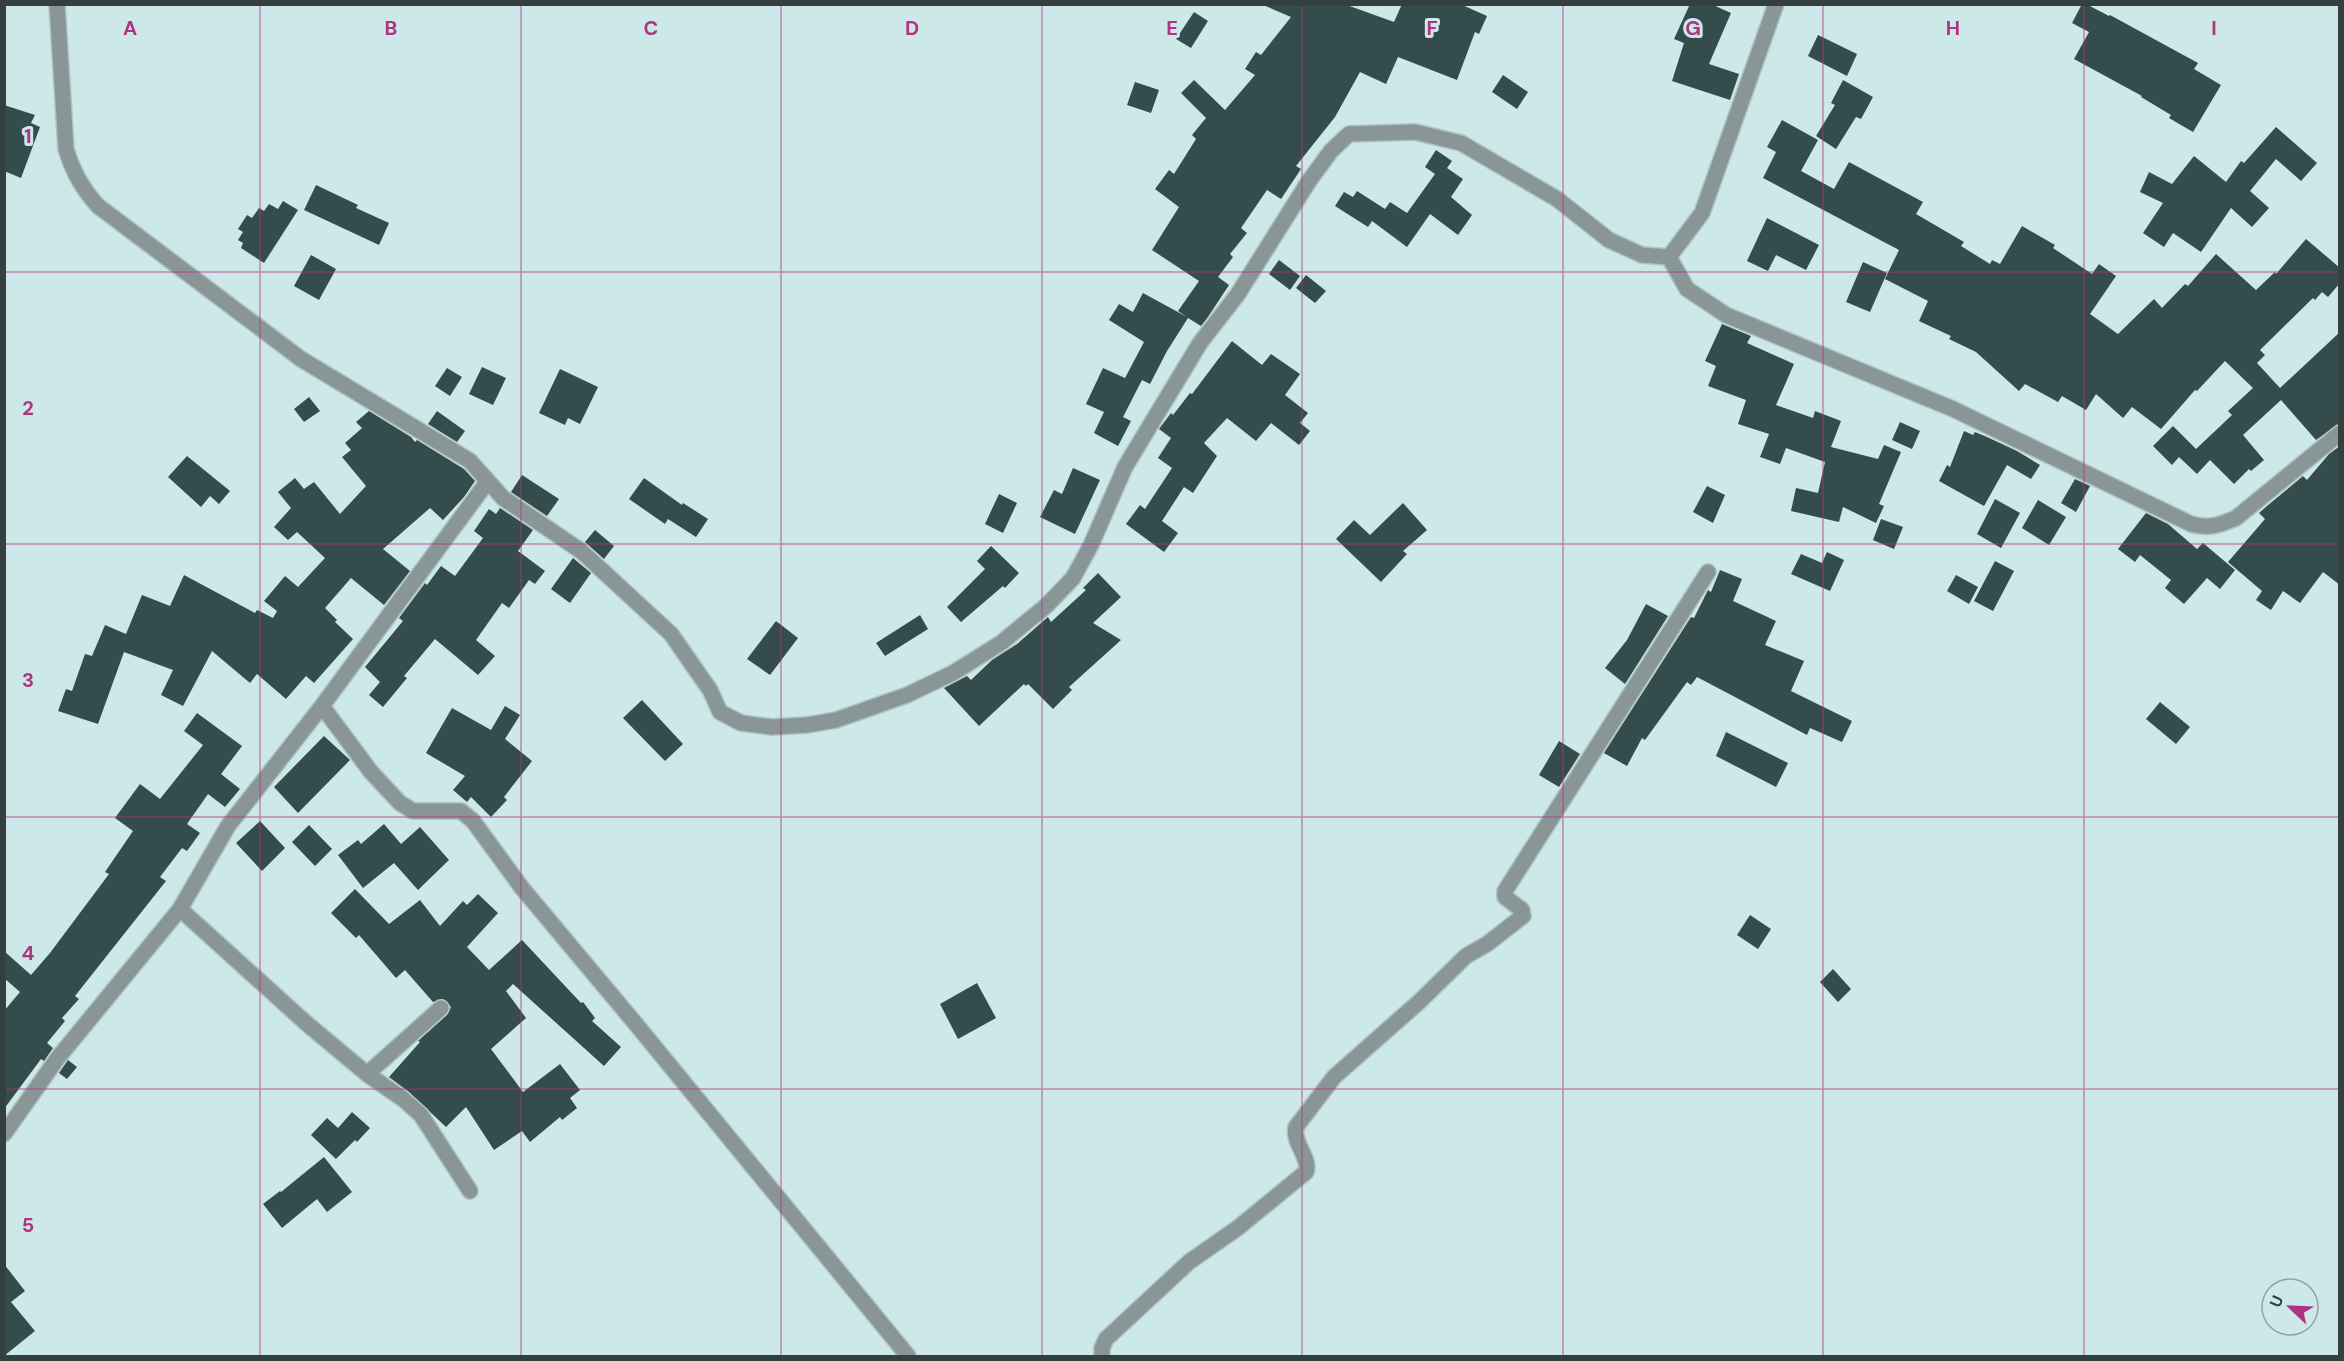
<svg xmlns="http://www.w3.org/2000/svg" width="2344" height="1361" font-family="'DM Sans',sans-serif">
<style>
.building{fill:#344c4c}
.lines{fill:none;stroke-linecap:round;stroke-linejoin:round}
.minor-casing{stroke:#abc3c3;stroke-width:18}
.minor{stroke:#8a9595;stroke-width:15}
.grid{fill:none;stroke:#b03383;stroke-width:1.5;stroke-opacity:0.55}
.grid-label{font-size:20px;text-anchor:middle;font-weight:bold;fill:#b03383;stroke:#cce8e8;stroke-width:6;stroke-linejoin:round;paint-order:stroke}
</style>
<rect width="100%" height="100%" fill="#cce8e8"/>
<!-- building -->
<path class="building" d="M1261,4H1344L1394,22L1402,4H1460L1487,16L1479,34L1475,32L1457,80L1398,57L1386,84L1360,72L1335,117L1296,166L1301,169L1281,199L1267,190L1241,228L1247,233L1230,254L1233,257L1218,277L1229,285L1208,317L1201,326L1188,318L1167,351L1150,384L1142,380L1123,417L1131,421L1118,446L1094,433L1104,412L1086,404L1103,368L1125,378L1144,342L1109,320L1119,304L1133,312L1143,293L1187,317L1178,311L1199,281L1152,250L1179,207L1155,189L1169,170L1174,174L1196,139L1192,135L1206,118L1181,93L1194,80L1225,110L1255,75L1245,69L1256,52L1261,55L1291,17Z
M1690,4H1711L1731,13L1709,64L1739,74L1730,100L1672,81L1684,43L1674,39Z
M2082,4H2086L2109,16L2110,15L2198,63L2194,69L2221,85L2193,132L2169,118L2171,115L2141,97L2142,96L2074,59L2089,32L2072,23Z
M1194,12L1208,21L1191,48L1176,39Z
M1818,35L1857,54L1847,76L1808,56Z
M1503,75L1528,92L1517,109L1492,92Z
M1843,80L1873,97L1861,119L1856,117L1836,149L1816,136L1835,105L1831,103Z
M1135,82L1159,90L1151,113L1127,105Z
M4,105L35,115L31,123L40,127L21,178L4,171Z
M1782,120L1818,140L1801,171L1834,189L1849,162L1923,202L1916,214L1964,242L1961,246L1990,264L1992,260L2000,264L2022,226L2055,245L2053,248L2092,274L2099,264L2116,276L2090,314L2118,334L2154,299L2162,308L2185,284L2188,286L2216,254L2256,290L2275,272L2276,274L2306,239L2340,268V283L2328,297L2322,292L2315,300L2313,298L2260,350L2265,355L2257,363L2280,388L2340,332V423L2316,440L2281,400L2243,435L2264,460L2251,471L2249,469L2234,484L2210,460L2197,474L2179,457L2172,465L2153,446L2173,426L2196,449L2232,415L2228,411L2253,388L2225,361L2197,391L2195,390L2161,429L2132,407L2123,418L2096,394L2086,410L2062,396L2058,402L2025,384L2019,391L1976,352L1949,339L1951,336L1919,321L1928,301L1885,279L1899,250L1763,178L1776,152L1767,147Z
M2276,127L2317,163L2301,181L2276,159L2250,191L2269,208L2252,227L2231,208L2201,252L2173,233L2164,247L2143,233L2163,203L2140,192L2149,172L2172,184L2194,156L2226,182L2241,161L2244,163Z
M1436,150L1452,161L1447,168L1463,179L1451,197L1472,215L1458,235L1430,214L1407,247L1372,221L1368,227L1335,206L1344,192L1353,197L1357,191L1385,209L1390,202L1407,213L1435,174L1425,167Z
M316,185L358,205L356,208L389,223L379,245L304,210Z
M283,201L298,210L264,263L241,248L243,243L238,240L243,232L238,229L247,215L252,218L259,208L264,211L269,204L278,209Z
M1767,218L1819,245L1806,270L1776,255L1768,271L1747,261Z
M311,255L336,269L319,300L294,286Z
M1279,260L1300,276L1290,290L1269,274Z
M1863,262L1887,273L1870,312L1846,302Z
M1306,275L1326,291L1315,303L1296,288Z
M1722,324L1751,336L1747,343L1794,364L1776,405L1813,418L1815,411L1841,421L1831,447L1878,459L1884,445L1901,452L1879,504L1884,506L1876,523L1843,507L1839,522L1791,511L1796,488L1818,493L1825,462L1786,448L1780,464L1760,457L1769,434L1738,424L1746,400L1708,386L1716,366L1705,361Z
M1232,341L1262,365L1271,354L1300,374L1285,395L1308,413L1300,423L1310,431L1299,445L1271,423L1256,441L1227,418L1204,443L1217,456L1193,493L1184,487L1162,521L1178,533L1164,552L1126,524L1140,505L1145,509L1172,468L1158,458L1171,438L1159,429L1171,413L1173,415L1190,393L1192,394Z
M482,367L506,378L493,405L469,394Z
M447,368L462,377L450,396L435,386Z
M560,369L598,387L580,424L568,418L565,425L539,413Z
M309,397L320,411L304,422L294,409Z
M369,411L411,437L415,442L417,440L464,469L475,481L464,497L443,520L430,508L383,549L410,571L384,605L351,578L325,608L337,620L335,622L353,639L314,683L306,676L286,699L257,674L250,683L212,651L183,706L161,695L173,670L124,652L98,724L58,711L66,689L72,691L85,654L92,656L105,625L126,634L142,595L170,606L184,575L255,613L257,610L273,618L277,611L264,601L285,576L298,587L325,558L297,532L288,540L274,527L291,508L278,492L295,478L304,489L314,482L340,514L366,486L342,457L351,450L345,443L362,428L356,422Z
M437,411L465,431L457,442L428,424Z
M1900,422L1920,431L1912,449L1892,440Z
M1964,431L1973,435L1975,432L1987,437L2017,451L2040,465L2031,479L2007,465L1984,506L1939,481L1947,465L1950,467Z
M2340,446V585L2323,572L2300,603L2283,591L2271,610L2256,600L2262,591L2228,562L2265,519L2259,513L2267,506L2303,476L2307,480L2329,454Z
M187,456L230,491L219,504L210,496L201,507L168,477Z
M1073,468L1100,480L1075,534L1040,517L1054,490L1062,494Z
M522,475L559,499L547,516L511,492Z
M644,478L682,505L683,503L708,519L696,537L668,519L665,524L629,499Z
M2075,479L2090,486L2076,512L2061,503Z
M1707,486L1725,495L1713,523L1693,512Z
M999,494L1017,503L1003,533L985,524Z
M1995,499L2020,513L2001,548L1977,534Z
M2038,500L2066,517L2049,545L2022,528Z
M1403,503L1427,530L1403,551L1407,554L1381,582L1336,539L1354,520L1370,535Z
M500,508L533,530L518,551L545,571L535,584L529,580L509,608L502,603L476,640L495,656L478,675L435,639L404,676L407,678L383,707L369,695L380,682L365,667L403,621L399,618L425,583L427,585L441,566L455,576L483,538L474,531L489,509L496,514Z
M2146,513L2168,524L2197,549L2203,543L2235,570L2220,589L2207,578L2184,604L2165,588L2171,580L2140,555L2135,562L2118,549Z
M1881,519L1903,527L1894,549L1873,540Z
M595,530L614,546L604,559L585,542Z
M991,546L1019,573L1005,588L1003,586L961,622L947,607L985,569L977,561Z
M1827,552L1844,560L1830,591L1791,574L1801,554L1822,563Z
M573,558L591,573L570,603L551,589Z
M1995,561L2014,571L1993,611L1974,601Z
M1720,570L1742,579L1733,601L1776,621L1765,645L1804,661L1791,691L1852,721L1842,742L1810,728L1807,735L1697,677L1691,685L1687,682L1645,740L1642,738L1627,766L1604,753L1691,617L1694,618L1708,590L1711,592Z
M1098,573L1121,597L1093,623L1121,640L1069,687L1072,690L1053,709L1028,684L1026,686L1024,684L979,726L944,688L967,676L971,680L992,660L1017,644L1048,617L1051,622L1086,590L1083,588Z
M1956,575L1978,587L1969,604L1947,591Z
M1646,604L1668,616L1625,684L1605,668L1627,640Z
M920,615L928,629L885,656L876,643Z
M776,621L798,638L770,675L747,659Z
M642,700L683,744L665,761L623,718Z
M2160,702L2190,727L2176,744L2146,719Z
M505,706L520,715L505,739L532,761L504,797L507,800L491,817L471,797L467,802L453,790L465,776L426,753L452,708L491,730Z
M197,713L242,746L221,774L240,789L225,807L208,794L187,824L200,833L187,851L182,848L160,877L166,881L75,996L79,999L62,1018L65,1021L47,1043L53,1048L44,1061L41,1059L4,1109V1011L20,992L4,978V951L31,975L50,953L109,874L105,872L133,831L115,818L140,784L160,799L203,745L184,731Z
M1726,732L1788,763L1776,787L1716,756Z
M324,736L350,760L298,813L274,787Z
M1559,741L1580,754L1559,787L1539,775Z
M260,821L285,848L262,871L236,843Z
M384,824L401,844L420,827L449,860L418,890L394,863L363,888L338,855L358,840L361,844Z
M309,825L332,849L315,866L292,842Z
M355,889L389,924L420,900L440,926L463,901L467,905L478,894L498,913L467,947L489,970L522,940L581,1003L583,1002L595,1018L592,1021L621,1047L604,1066L513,984L506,991L526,1018L491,1049L523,1092L560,1064L580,1090L570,1098L577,1108L562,1120L560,1117L530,1142L522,1131L494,1150L466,1107L446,1127L409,1092L389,1077L420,1042L418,1041L447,1015L451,1007L443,999L433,1002L405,970L396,978L359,935L356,938L331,913Z
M1750,915L1771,929L1758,949L1737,935Z
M1833,969L1851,989L1838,1002L1820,982Z
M977,983L996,1018L958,1039L940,1004Z
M68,1060L77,1067L67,1079L59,1073Z
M352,1112L370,1128L357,1142L355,1140L336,1159L311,1135L327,1118L338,1128Z
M324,1157L352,1192L327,1212L317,1199L282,1228L263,1204L280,1191L281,1192Z
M4,1264L25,1291L11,1302L35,1331L4,1356Z"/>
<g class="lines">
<!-- minor casing -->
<g class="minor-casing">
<path id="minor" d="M57,4L66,149C73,172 82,188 98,206L301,359L470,461L503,498L581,551L671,634L710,690L720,712L741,723L772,727L807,725L836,720L907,695L953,673L1001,643L1046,606L1073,578L1091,545L1125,467L1200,343L1238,294L1309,181L1331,151L1349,134L1415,132L1461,143L1557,199L1609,240L1642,255L1669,257L1702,213L1776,4
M1669,257L1687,289L1726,315L1953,409L2191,524C2209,529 2220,525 2236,518L2340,433
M322,706L371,772L400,803L413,811H461L473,821L522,888L635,1023L908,1356
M180,909L306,1023L367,1074L403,1099L421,1115L470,1191
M367,1074L441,1008
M4,1134L57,1059L180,909L228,826L322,706L488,481
M1102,1356V1348L1106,1339L1189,1262L1239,1227L1306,1172C1311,1158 1292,1143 1296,1127L1334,1077L1420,1001L1466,956L1487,944L1523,916L1522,910L1505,897V891L1708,572"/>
</g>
<!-- minor -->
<use href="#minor" class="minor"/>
</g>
<!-- grid -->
<path class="grid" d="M260,4V1356M521,4V1356M781,4V1356M1042,4V1356M1302,4V1356M1563,4V1356M1823,4V1356M2084,4V1356M4,272H2340M4,544H2340M4,817H2340M4,1089H2340"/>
<g class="grid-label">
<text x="130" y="35">A</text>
<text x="391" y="35">B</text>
<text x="651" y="35">C</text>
<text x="912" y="35">D</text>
<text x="1172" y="35">E</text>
<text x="1432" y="35">F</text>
<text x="1693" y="35">G</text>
<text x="1953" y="35">H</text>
<text x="2214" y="35">I</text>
<text x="28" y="143">1</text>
<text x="28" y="415">2</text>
<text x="28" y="687">3</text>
<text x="28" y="960">4</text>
<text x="28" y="1232">5</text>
</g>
<!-- border -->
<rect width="2344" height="1361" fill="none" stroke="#343f3f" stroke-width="12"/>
<!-- north arrow -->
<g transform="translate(2290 1307) rotate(293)"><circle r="28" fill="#cce8e8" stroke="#8fa4a4" stroke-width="1.5"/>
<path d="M0-4.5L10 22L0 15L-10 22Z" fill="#b03383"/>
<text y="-9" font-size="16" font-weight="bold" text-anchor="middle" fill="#343f3f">U</text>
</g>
</svg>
